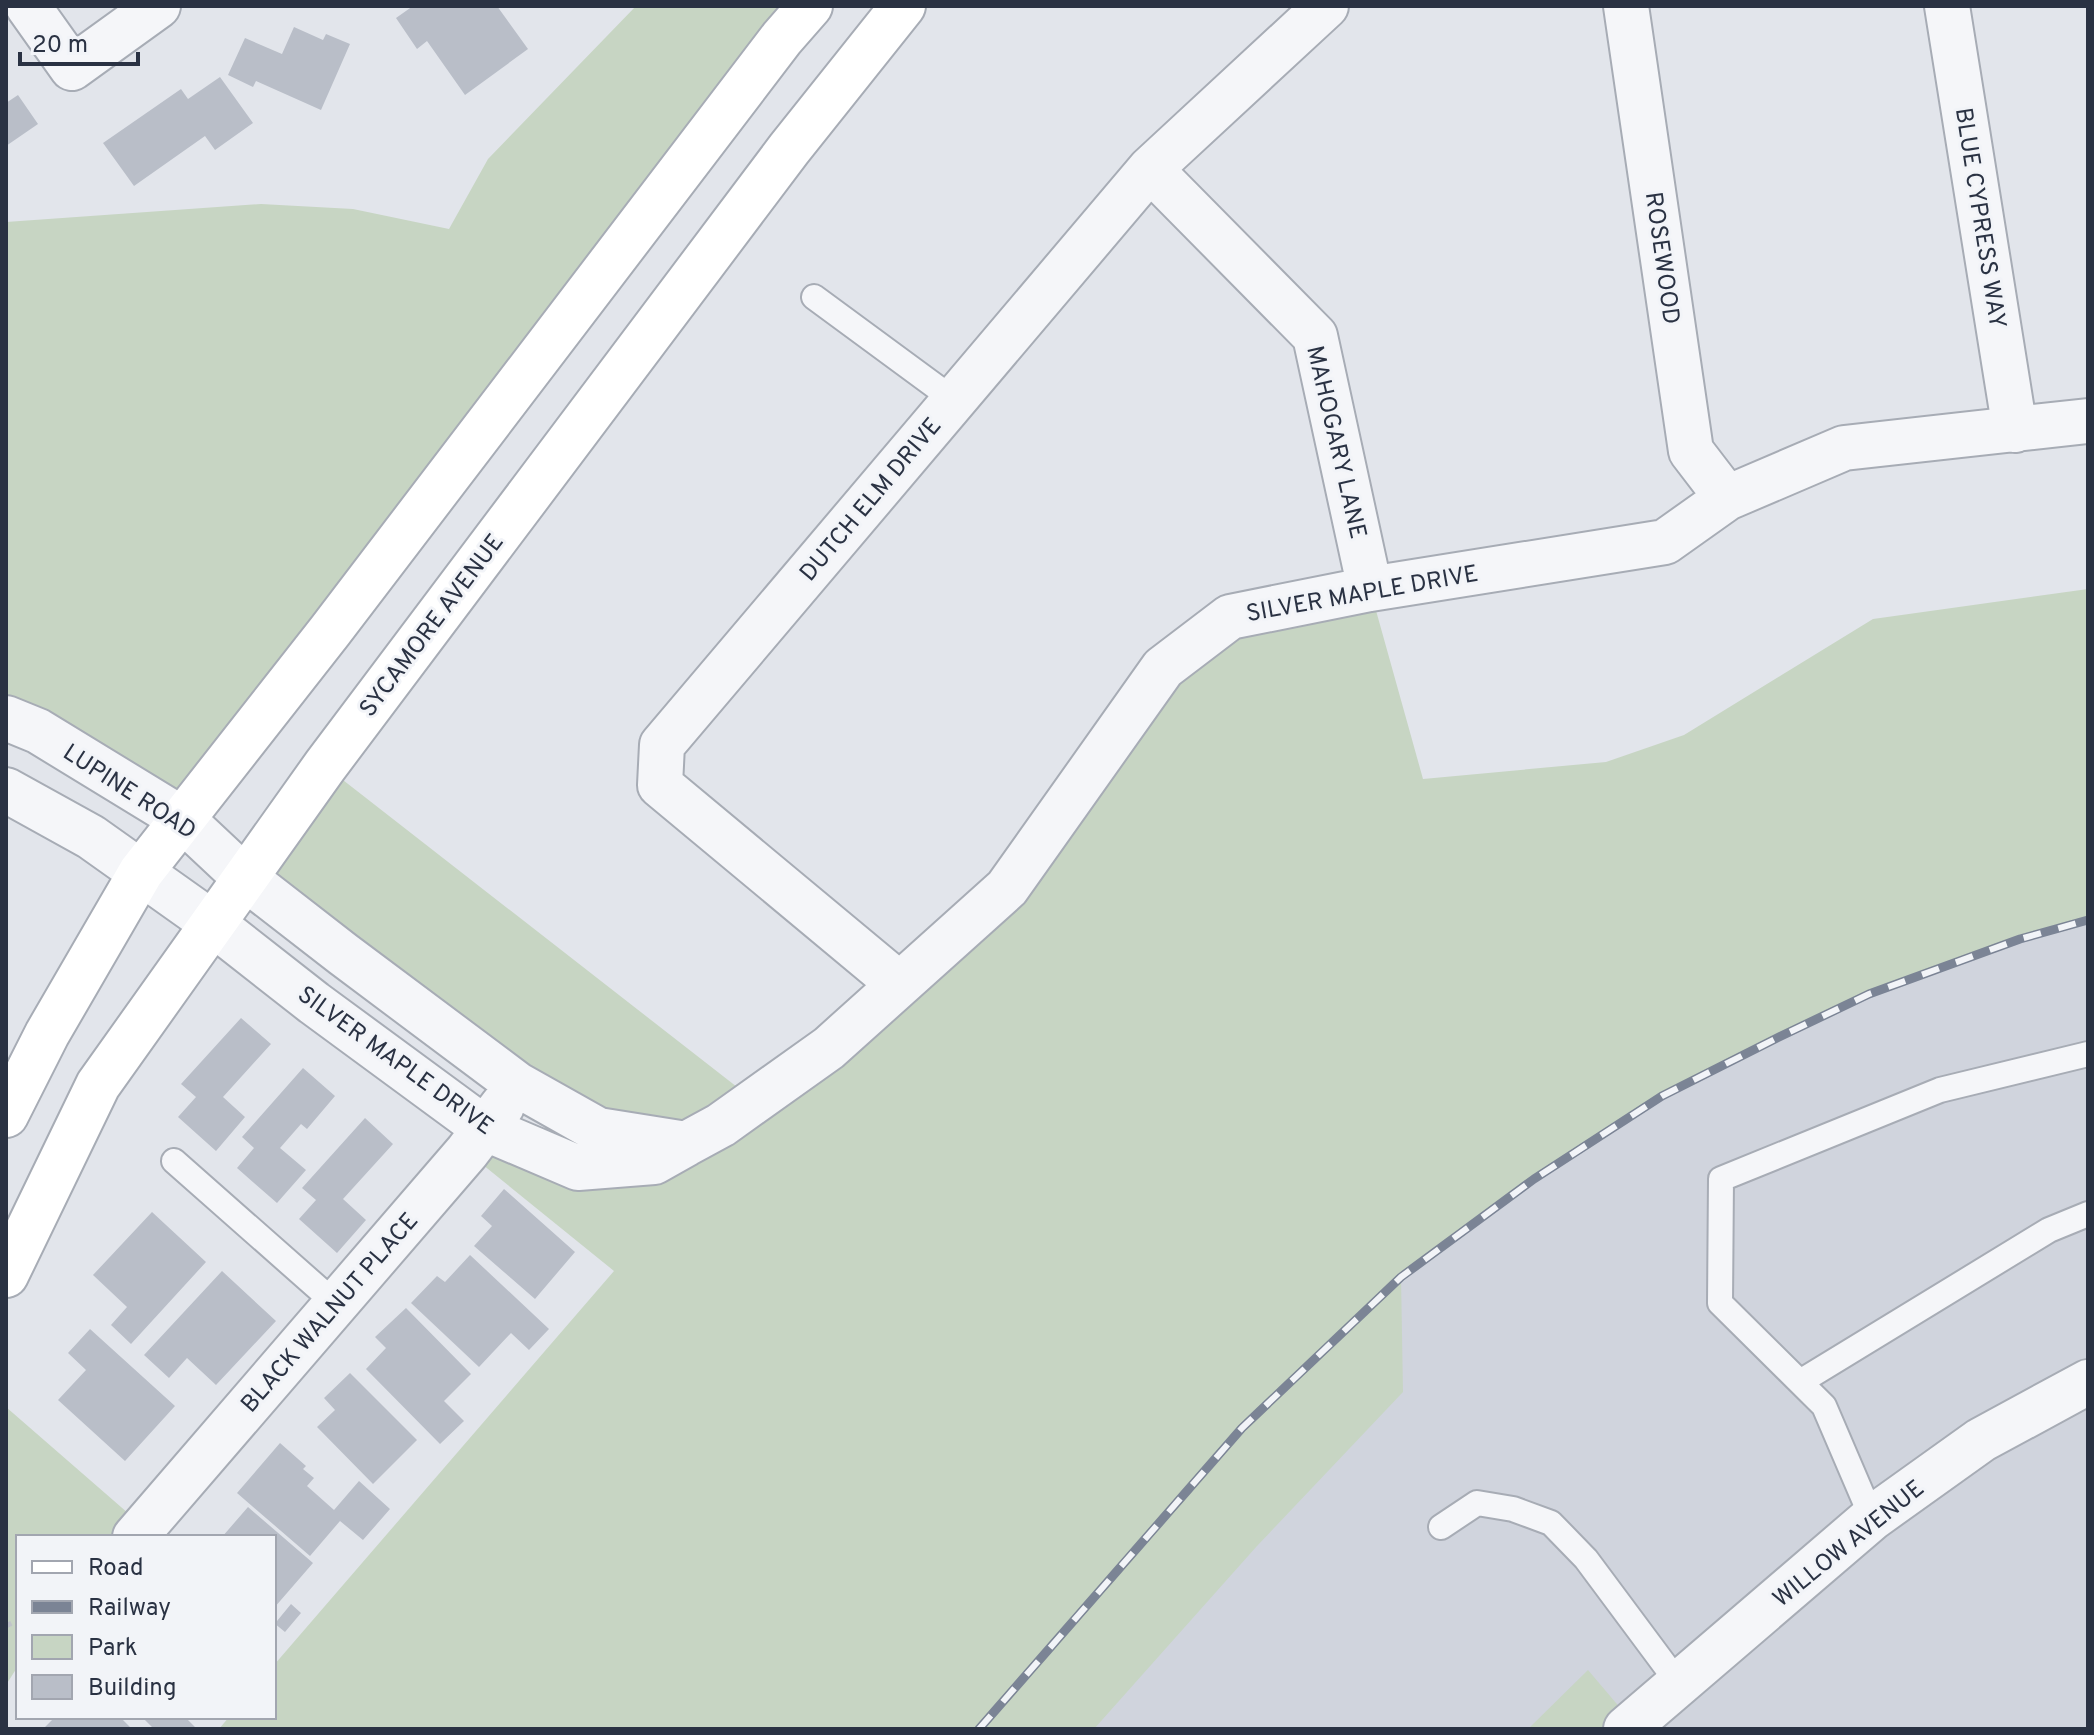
<svg xmlns="http://www.w3.org/2000/svg" width="2094" height="1735" font-family="Overpass,sans-serif">
<style>
.built{fill:#d0d4dd}
.green{fill:#c7d5c3}
.building{fill:#b9bec8}
.lines{fill:none;stroke-linecap:round;stroke-linejoin:round}
.service-casing{stroke:#a7acb5;stroke-width:28}
.minor-casing{stroke:#a7acb5;stroke-width:48}
.tertiary-casing{stroke:#a7acb5;stroke-width:48}
.secondary-casing{stroke:#a7acb5;stroke-width:48}
.path{stroke:#c0c3ca;stroke-width:5;stroke-dasharray:6 6;stroke-linecap:butt}
.service{stroke:#f5f6f9;stroke-width:24}
.minor{stroke:#f5f6f9;stroke-width:44}
.tertiary{stroke:#f5f6f9;stroke-width:44}
.secondary{stroke:#fff;stroke-width:44}
.rail-casing{stroke:#7b8495;stroke-width:9}
.rail{stroke:#f2f4f8;stroke-width:6;stroke-dasharray:18;stroke-linecap:butt}
.labels{text-anchor:middle;stroke-width:6;stroke-linejoin:round;paint-order:stroke}
.street-label{font-size:24px;fill:#2a3243;stroke:#f2f4f8}
</style>
<rect width="100%" height="100%" fill="#e2e5eb"/>
<!-- built -->
<path class="built" d="M2088,920V1729H979L1401,1277L1534,1179L1662,1096L1779,1037L1869,994L2020,939Z"/>
<!-- green -->
<path class="green" d="M636,6H810L182,819L6,718V222L261,204L353,209L449,229L488,159Z
M1370,589L1423,779L1606,762L1684,735L1873,619L2088,589V920L2020,939L1869,994L1779,1037L1662,1096L1534,1179L1401,1277L1403,1392L1257,1546L1094,1729H219L229,1717H274V1665L614,1271L467,1152L484,1128L578,1168L598,1130L245,878L325,766L755,1101L829,1048L1230,617Z
M6,1407L144,1527L135,1537H18V1666L6,1685Z
M1588,1670L1633,1723L1626,1729H1528Z"/>
<!-- building -->
<path class="building" d="M413,6H497L528,49L465,95L427,41L417,49L396,18Z
M294,27L323,40L326,34L350,44L321,110L256,81L253,87L228,75L245,38L282,54Z
M220,77L253,123L215,150L205,136L134,186L103,143L181,89L188,99Z
M18,95L38,124L6,146V103Z
M241,1018L271,1044L223,1097L245,1117L216,1151L178,1117L196,1097L181,1084Z
M303,1068L335,1096L307,1129L301,1124L280,1148L306,1170L277,1203L237,1168L254,1148L242,1137Z
M365,1118L393,1144L343,1199L366,1220L337,1253L299,1219L316,1200L302,1188Z
M504,1189L575,1252L535,1299L474,1246L492,1226L481,1216Z
M152,1212L206,1262L131,1344L111,1325L127,1307L93,1275Z
M470,1255L549,1329L529,1350L511,1333L479,1367L411,1303L437,1276L445,1282Z
M222,1271L276,1321L216,1385L187,1358L169,1378L144,1355Z
M406,1308L471,1374L444,1401L464,1421L440,1444L366,1369L386,1348L375,1337Z
M90,1329L175,1406L125,1461L58,1400L86,1370L68,1353Z
M350,1373L417,1440L373,1484L317,1427L335,1410L324,1398Z
M280,1443L306,1466L303,1469L314,1478L307,1486L334,1510L359,1481L390,1509L363,1540L340,1521L310,1556L237,1493Z
M248,1507L313,1563L274,1608V1537H222Z
M291,1604L301,1613L285,1632L274,1623V1618L277,1621Z
M55,1717H120L132,1729H43Z
M142,1717H185L197,1729H154Z"/>
<g class="lines">
<!-- service casing -->
<g class="service-casing">
<path id="service" d="M814,297L954,400
M174,1161L336,1304
M1800,1382L2049,1230L2088,1214
M1872,1518L1824,1406L1720,1303L1721,1179L1940,1090L2088,1054
M1441,1527L1477,1503L1513,1509L1551,1523L1586,1559L1679,1684"/>
</g>
<!-- minor casing -->
<g class="minor-casing">
<path id="minor" d="M28,6L72,68L158,6
M1626,6L1691,451L1727,498
M1947,6L2015,430
M1150,169L1315,336L1370,589
M212,923L314,1003L484,1128L578,1168L654,1162L686,1144L598,1130L518,1085L343,954L245,878
M899,984L660,785L662,745L1150,169L1326,6
M686,1144L721,1125L829,1048L1007,888L1163,668L1230,617L1370,589L1665,542L1727,498L1844,448L2088,421
M135,1537L467,1152L502,1106"/>
</g>
<!-- tertiary casing -->
<g class="tertiary-casing">
<path id="tertiary" d="M6,718L38,731L182,819L245,878
M6,790L91,837L212,923
M1626,1729L1872,1518L1981,1440L2088,1382"/>
</g>
<!-- secondary casing -->
<g class="secondary-casing">
<path id="secondary" d="M6,1115L47,1034L141,872L330,631L782,38L810,6
M6,1275L98,1085L325,766L789,149L903,6"/>
</g>
<!-- path -->
<path class="path" d="M6,1626L18,1620"/>
<!-- service -->
<use href="#service" class="service"/>
<!-- minor -->
<use href="#minor" class="minor"/>
<!-- tertiary -->
<use href="#tertiary" class="tertiary"/>
<!-- secondary -->
<use href="#secondary" class="secondary"/>
<!-- rail casing -->
<g class="rail-casing">
<path id="rail" d="M979,1729L1242,1428L1401,1277L1534,1179L1662,1096L1779,1037L1869,994L2020,939L2088,920"/>
</g>
<!-- rail -->
<use href="#rail" class="rail"/>
</g>
<g class="labels">
<!-- street labels -->
<g class="street-label">
<text transform="translate(1981 218) rotate(81)" y="8">BLUE CYPRESS WAY</text>
<text transform="translate(1663 258) rotate(82)" y="8">ROSEWOOD</text>
<text transform="translate(1337 442) rotate(77)" y="8">MAHOGARY LANE</text>
<text transform="translate(870 499) rotate(-50)" y="8">DUTCH ELM DRIVE</text>
<text transform="translate(1362 593) rotate(-10)" y="8">SILVER MAPLE DRIVE</text>
<text transform="translate(431 625) rotate(-53)" y="8">SYCAMORE AVENUE</text>
<text transform="translate(130 791) rotate(33)" y="8">LUPINE ROAD</text>
<text transform="translate(396 1060) rotate(36)" y="8">SILVER MAPLE DRIVE</text>
<text transform="translate(329 1312) rotate(-49)" y="8">BLACK WALNUT PLACE</text>
<text transform="translate(1848 1543) rotate(-39)" y="8">WILLOW AVENUE</text>
</g>
</g>
<!-- border -->
<rect width="2094" height="1735" fill="none" stroke="#2a3243" stroke-width="16"/>
<!-- legend -->
<rect x="16" y="1535" width="260" height="184" fill="#f2f4f8" stroke="#a2a6b0" stroke-width="2"/>
<rect x="32" y="1561" width="40" height="12" fill="#ffffff" stroke="#a2a6b0" stroke-width="2"/>
<text x="88" y="1575" font-size="24" fill="#2a3243">Road</text>
<rect x="32" y="1601" width="40" height="12" fill="#7b8495" stroke="#a2a6b0" stroke-width="2"/>
<text x="88" y="1615" font-size="24" fill="#2a3243">Railway</text>
<rect x="32" y="1635" width="40" height="24" fill="#c7d5c3" stroke="#a2a6b0" stroke-width="2"/>
<text x="88" y="1655" font-size="24" fill="#2a3243">Park</text>
<rect x="32" y="1675" width="40" height="24" fill="#b9bec8" stroke="#a2a6b0" stroke-width="2"/>
<text x="88" y="1695" font-size="24" fill="#2a3243">Building</text>
<!-- scale -->
<path d="M20 52v12h118v-12" fill="none" stroke="#2a3243" stroke-width="4"/>
<text x="32" y="52" font-size="24" fill="#2a3243" stroke="#f2f4f8" stroke-width="6" paint-order="stroke">20 m</text>
</svg>
